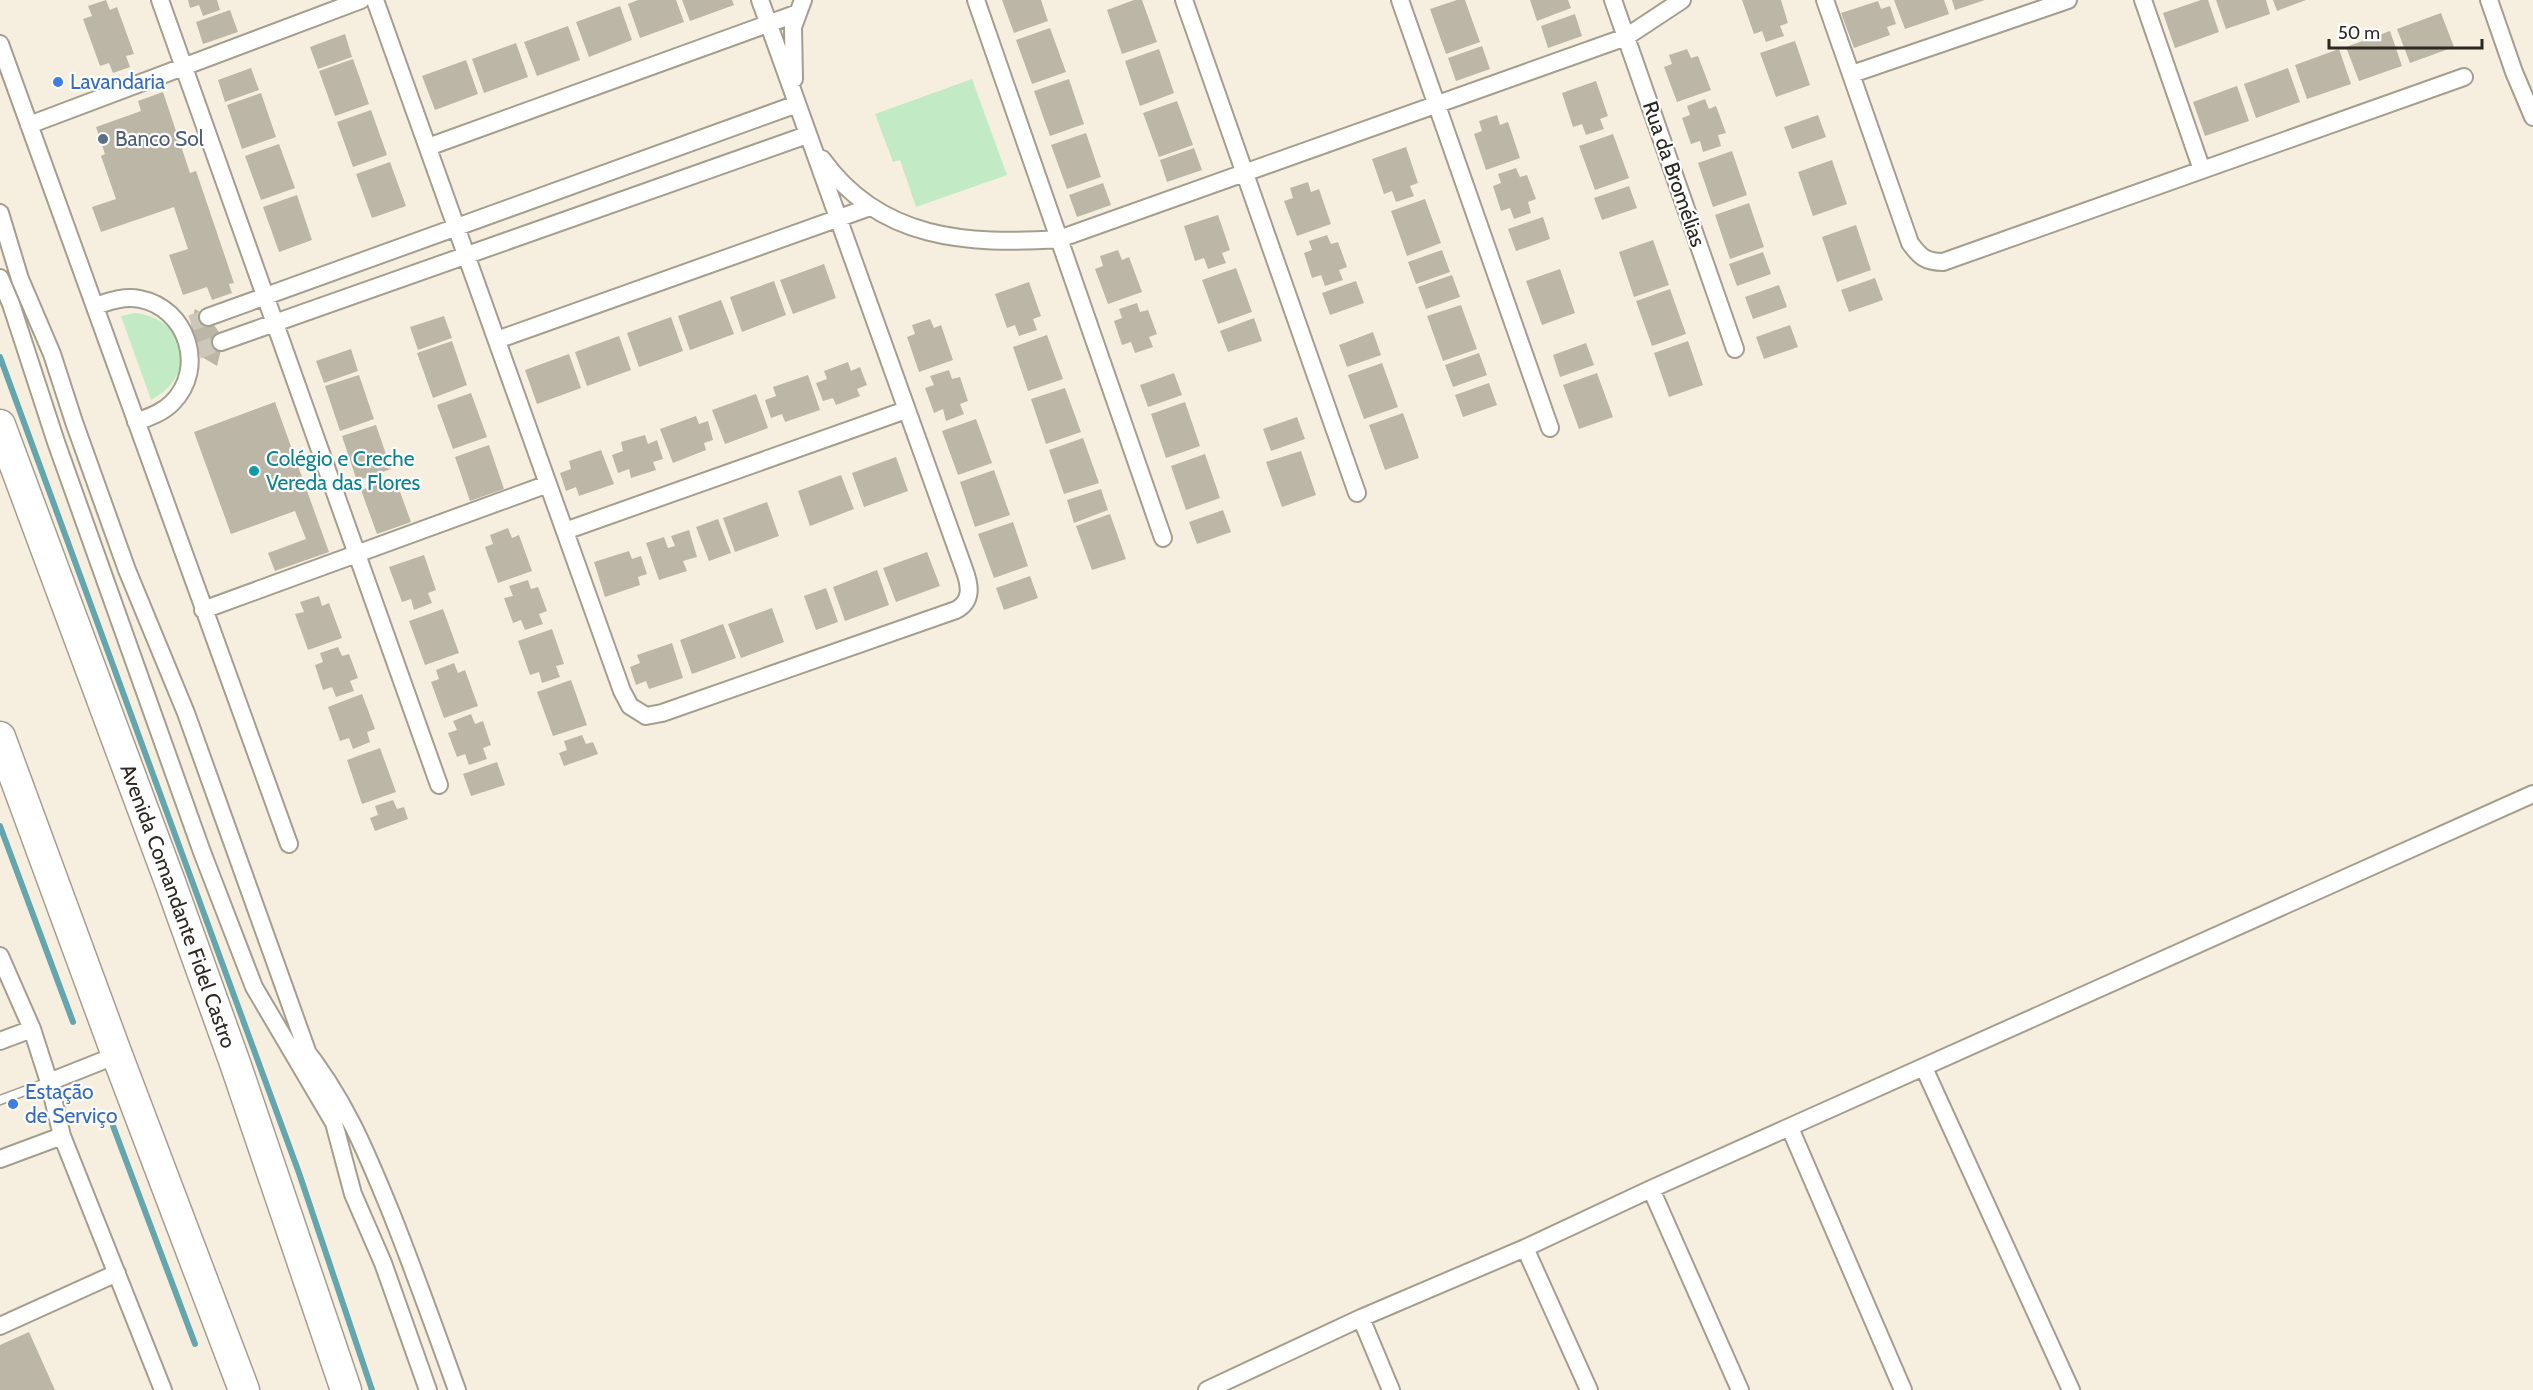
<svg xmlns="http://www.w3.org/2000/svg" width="2533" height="1390" font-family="Cabin,sans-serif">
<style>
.green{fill:#c2ebc5}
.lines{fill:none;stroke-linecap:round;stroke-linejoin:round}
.stream{stroke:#65a6ae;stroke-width:6}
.building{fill:#bcb6a7}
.street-tunnel{stroke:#cdc7b9;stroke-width:16;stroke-dasharray:16 8;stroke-linecap:butt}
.lane-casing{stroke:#a49e8f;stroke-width:11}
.street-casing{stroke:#a49e8f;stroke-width:20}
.highway-casing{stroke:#a49e8f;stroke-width:33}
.lane{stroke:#fff;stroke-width:8}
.street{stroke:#fff;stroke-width:16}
.highway{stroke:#fff;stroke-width:30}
.shop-dot{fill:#3f7fe0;stroke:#fff;stroke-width:2}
.service-dot{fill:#5c6f8a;stroke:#fff;stroke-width:2}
.culture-dot{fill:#0f9aa8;stroke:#fff;stroke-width:2}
.labels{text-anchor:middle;stroke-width:4.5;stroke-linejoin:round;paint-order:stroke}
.shop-label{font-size:21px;fill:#366cbe;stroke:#fff;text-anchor:start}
.service-label{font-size:21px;fill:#4e5e75;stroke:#fff;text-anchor:start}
.street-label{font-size:21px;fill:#2b2822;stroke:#fff}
.culture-label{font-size:21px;fill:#0d838f;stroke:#fff;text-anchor:start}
</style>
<rect width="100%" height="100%" fill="#f6efdf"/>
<!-- green -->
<path class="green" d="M972,79L1007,175L916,207L900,160L893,162L875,114Z
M135,313C188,319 199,375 151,400L121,316Z"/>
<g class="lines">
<!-- stream -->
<path class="stream" d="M0,357L299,1173L372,1390
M0,826L73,1022
M113,1126L195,1344"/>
</g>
<!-- building -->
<path class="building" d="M106,0L110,10L117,7L134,54L126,56L130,67L113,73L109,63L100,66L83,19L92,16L88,6Z
M188,0H217L220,10L203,16L199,5L190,8Z
M638,0H676L684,22L640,38L628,4Z
M682,0H732L734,5L690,21Z
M1002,0H1041L1048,21L1014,33Z
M1134,0H1142L1157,42L1122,54L1107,10Z
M1457,0H1465L1480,42L1446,54L1430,9Z
M1530,0H1568L1571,8L1537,21Z
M1742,0H1781L1788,23L1780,26L1784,36L1766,42L1762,31L1754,34Z
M1894,0H1944L1949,14L1905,29Z
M1952,0H1985L1955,10Z
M2201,0H2208L2219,32L2175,48L2163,13Z
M2216,0H2266L2270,14L2226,29Z
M2273,0H2306L2277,11Z
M1878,1L1881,9L1890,6L1896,24L1887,27L1890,35L1854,48L1841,13Z
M620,6L632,40L589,57L576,22Z
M230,10L238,32L203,44L196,22Z
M2441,13L2454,47L2410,63L2397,29Z
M1575,14L1582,36L1548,48L1541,26Z
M568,26L580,60L537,76L524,42Z
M1050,28L1066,72L1032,84L1016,40Z
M2390,31L2402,66L2359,81L2346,47Z
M345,34L352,57L318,69L310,47Z
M1795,41L1810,85L1776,97L1760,53Z
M516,43L528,77L484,93L472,59Z
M1482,46L1490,69L1456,81L1448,58Z
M1159,49L1174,93L1140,106L1125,61Z
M1687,49L1691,58L1698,56L1711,90L1677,102L1664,67L1672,64L1669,55Z
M2339,49L2351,84L2307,99L2295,65Z
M353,59L369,104L335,116L319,71Z
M466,60L478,94L435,110L422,76Z
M251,68L259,90L225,102L218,80Z
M2288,68L2300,102L2256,118L2244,84Z
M1069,79L1084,124L1050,136L1034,91Z
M1596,81L1608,116L1600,119L1604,129L1586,135L1582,124L1573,127L1562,93Z
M2237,86L2249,121L2205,136L2193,102Z
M163,92L190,173L196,171L234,283L229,284L232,293L212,300L207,287L183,295L169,255L188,249L174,207L101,232L92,207L116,199L101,156L105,154L96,127L141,111L138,101Z
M261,93L276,137L242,149L227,105Z
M1705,99L1709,109L1716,106L1726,133L1718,135L1721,146L1703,152L1700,141L1691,144L1682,118L1690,115L1687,106Z
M1177,101L1193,145L1159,157L1143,113Z
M371,110L387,155L353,167L337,122Z
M1497,115L1500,125L1508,122L1520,158L1486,170L1474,134L1482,131L1479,121Z
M1818,115L1826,137L1792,149L1784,127Z
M1086,133L1101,177L1067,189L1051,145Z
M1613,134L1629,178L1595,190L1579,146Z
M279,144L295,188L261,200L245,156Z
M1406,147L1418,183L1410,186L1414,196L1396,202L1392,191L1384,194L1372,159Z
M1194,148L1202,170L1167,182L1160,160Z
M1732,151L1747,195L1713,207L1698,163Z
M1832,160L1847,204L1813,216L1798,172Z
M390,162L406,206L372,218L356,174Z
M1516,168L1520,177L1527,175L1536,199L1528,202L1531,213L1514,219L1510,208L1501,211L1493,186L1501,183L1498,174Z
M1308,182L1311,192L1319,189L1331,224L1297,236L1284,201L1293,198L1290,188Z
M1103,183L1111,205L1077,217L1069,195Z
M1629,186L1637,208L1602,220L1594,198Z
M297,195L312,240L279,252L263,207Z
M1425,199L1441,243L1407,256L1391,211Z
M1749,203L1764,247L1730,259L1715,215Z
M1218,215L1230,250L1222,253L1226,263L1208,269L1204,258L1195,261L1184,226Z
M1543,217L1550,239L1516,251L1508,229Z
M1856,225L1871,270L1837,282L1822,237Z
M1327,235L1331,244L1338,242L1347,267L1339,270L1343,280L1325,286L1321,275L1312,278L1304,253L1312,250L1309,241Z
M1653,240L1669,285L1634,297L1619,252Z
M1118,250L1122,260L1129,257L1142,292L1108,304L1095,269L1103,266L1100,256Z
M1442,250L1450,272L1416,284L1408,262Z
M1763,252L1771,274L1737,286L1729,264Z
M824,264L836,298L793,314L780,280Z
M1236,268L1252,312L1218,324L1202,280Z
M1560,269L1575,313L1542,325L1526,281Z
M1452,275L1460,297L1426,309L1418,287Z
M1875,278L1883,300L1849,312L1841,290Z
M774,281L786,315L742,332L730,297Z
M1356,281L1364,303L1330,315L1322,293Z
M1029,282L1041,316L1033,319L1037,330L1019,336L1015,325L1007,328L995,294Z
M1779,285L1787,307L1753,319L1745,297Z
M1670,289L1686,334L1652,346L1636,301Z
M721,300L734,334L690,350L678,316Z
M1137,303L1140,312L1148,310L1157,334L1149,337L1153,347L1135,353L1131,342L1122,345L1114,321L1122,318L1119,309Z
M1461,305L1477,349L1443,361L1427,316Z
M195,309L208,317L219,332L221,350L217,366L202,357L193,340L191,323Z
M444,316L452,338L418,350L410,327Z
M671,317L683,351L639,367L627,333Z
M1254,318L1262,341L1228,352L1220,331Z
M930,319L934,328L941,325L953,360L919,372L907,337L915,334L912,325Z
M1790,325L1798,347L1764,359L1756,337Z
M1373,332L1381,355L1347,367L1339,345Z
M1047,335L1063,379L1028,391L1013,347Z
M619,336L631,370L587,386L575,352Z
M452,341L467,385L433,398L417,353Z
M1688,341L1703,385L1669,397L1654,353Z
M1586,343L1594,365L1560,377L1553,355Z
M351,349L358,371L324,383L316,361Z
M1479,353L1487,375L1453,387L1445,365Z
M569,354L581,388L537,404L525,370Z
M848,362L851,371L860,367L867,385L857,389L860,396L836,405L833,398L823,401L816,383L827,379L824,371Z
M1382,363L1398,407L1364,419L1348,375Z
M949,370L952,379L960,377L968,401L960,404L964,414L946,421L943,409L934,413L925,388L934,385L930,376Z
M1174,373L1182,395L1148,407L1140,385Z
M1597,373L1613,417L1579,429L1563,385Z
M359,375L374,419L340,431L325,386Z
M808,375L820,410L785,422L782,414L771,418L765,400L776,396L773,387Z
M1489,383L1497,405L1463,417L1455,395Z
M1065,388L1081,432L1046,444L1031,399Z
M471,393L487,437L453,449L437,405Z
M756,394L768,428L725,444L712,410Z
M275,402L329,552L275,571L268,553L306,539L295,511L231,534L194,432Z
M1185,402L1200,446L1166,458L1151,414Z
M1403,413L1419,458L1385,470L1369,425Z
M696,416L699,424L708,421L713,440L704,443L706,450L673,463L660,429Z
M1297,417L1305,439L1271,451L1263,429Z
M976,419L992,463L958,475L942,431Z
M376,425L391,469L357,481L342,436Z
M645,435L648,444L657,440L663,459L653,462L656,470L631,478L629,469L618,473L612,455L623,451L621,442Z
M1083,438L1099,483L1064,494L1049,450Z
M489,445L504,489L470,501L455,457Z
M601,450L614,484L579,496L576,487L566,491L560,473L571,469L569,461Z
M1301,451L1316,495L1282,507L1266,462Z
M1205,454L1220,498L1186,510L1171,466Z
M896,457L908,491L864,507L852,473Z
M994,470L1010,515L975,527L960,482Z
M841,475L854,509L810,526L798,491Z
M395,478L411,522L377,534L361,490Z
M1101,489L1108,510L1074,523L1067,500Z
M767,502L779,536L735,552L723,518Z
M1223,510L1231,532L1197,544L1189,522Z
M1110,514L1126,559L1092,570L1076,526Z
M718,519L731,553L709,561L696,527Z
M1013,522L1028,566L994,578L978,534Z
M508,528L512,538L519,535L532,571L498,583L485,547L493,544L490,535Z
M689,530L697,557L683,561L687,571L659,580L646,543L664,537L668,548L675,546L671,536Z
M629,551L632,559L641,556L647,574L638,577L640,585L605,597L594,562Z
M927,552L940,586L896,602L883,568Z
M424,555L436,590L428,593L432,603L414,610L411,599L402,602L389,567Z
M877,570L889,605L845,621L833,587Z
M1030,576L1038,598L1004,610L996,588Z
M528,580L531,589L538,587L547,611L539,614L543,624L525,630L521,620L513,623L504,598L513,596L509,586Z
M826,588L838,622L816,630L804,596Z
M319,596L322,606L329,603L342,638L308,650L295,614L304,612L300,602Z
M772,608L784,642L741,658L728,624Z
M443,609L459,653L425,665L409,621Z
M723,624L736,658L692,674L680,640Z
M552,629L564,664L556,666L560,677L542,683L539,672L530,675L518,641Z
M672,643L683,678L649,689L646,681L636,685L630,667L640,663L637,655Z
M338,647L342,656L349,654L358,678L350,681L354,691L336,697L332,687L323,690L315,665L323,662L320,653Z
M454,663L458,673L465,670L478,706L444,718L431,682L439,679L436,670Z
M571,680L587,725L553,736L537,692Z
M362,694L375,729L367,732L370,742L353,749L349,738L340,741L328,707Z
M471,714L475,724L483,721L491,745L483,748L487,759L469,765L465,754L457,757L448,733L457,730L453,721Z
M582,735L586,744L593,742L598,754L564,766L559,753L567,750L564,741Z
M380,748L396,792L362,804L347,760Z
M497,762L505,785L471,796L463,774Z
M393,800L397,809L404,807L408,819L375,831L370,818L378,815L375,806Z
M29,1332L55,1390H0V1345Z"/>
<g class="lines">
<!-- street-tunnel -->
<path class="street-tunnel" d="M191,323L208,317
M198,351L221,342"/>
<!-- lane casing -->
<g class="lane-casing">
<path id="lane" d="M0,1100L49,1082"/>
</g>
<!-- street casing -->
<g class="street-casing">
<path id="street" d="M160,0L439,785
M375,0L622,691L630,706L646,716L662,713L956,610C973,601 970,585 964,569L760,0
M976,0L1163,538
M1184,0L1357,493
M1400,0L1550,428
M1613,0L1735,349
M1825,0L1910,243C1920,257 1926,262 1943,262L2464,77
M2143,0L2202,170
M2489,0L2514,72L2533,117
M0,44L289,844
M1852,74L2068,0
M794,79L793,27L803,0
M29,125L361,0
M428,147L798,13
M822,159C880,240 967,245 1059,239L1626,37L1682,0
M0,213L20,279L52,354L74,422L127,570L186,713L307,1051
M0,278L11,304L56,442L202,852L254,987L334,1123L353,1194L383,1263L428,1390
M95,306C110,301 124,296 140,299C187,308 207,368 172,403C162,413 149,417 136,422
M208,317L797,104
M497,340L870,207
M221,342L807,135
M565,531L906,410
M203,610L548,484
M0,956L32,1029L49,1082L62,1136L163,1390
M0,1041L32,1029
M300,1043C344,1097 366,1151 392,1215C415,1273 436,1332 457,1390
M1924,1068L2071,1390
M49,1082L117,1055
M1790,1128L1903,1390
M0,1159L62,1136
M1651,1189L1740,1390
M1525,1248L1589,1390
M1361,1318L1391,1390
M0,1326L117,1273
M1207,1390L1361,1318L1525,1248L1651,1189L2533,794"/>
</g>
<!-- highway casing -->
<g class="highway-casing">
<g id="highway">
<path id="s1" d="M0,425L170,882L236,1066L346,1390"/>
<path d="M0,737L117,1055L244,1390"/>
</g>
</g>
<!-- lane -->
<use href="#lane" class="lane"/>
<!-- street -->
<use href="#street" class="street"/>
<!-- highway -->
<use href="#highway" class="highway"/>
</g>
<!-- markers -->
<g class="shop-dot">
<circle cx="58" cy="82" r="6"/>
<circle cx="13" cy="1104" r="6"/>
</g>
<circle class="service-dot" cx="103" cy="139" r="6"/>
<circle class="culture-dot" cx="254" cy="471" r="6"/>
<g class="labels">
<!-- shop labels -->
<g class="shop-label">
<text x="70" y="89">Lavandaria</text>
<text x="25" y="1099">Estação<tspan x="25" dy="24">de Serviço</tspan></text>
</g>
<!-- service labels -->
<g class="service-label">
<text x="115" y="146">Banco Sol</text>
</g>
<!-- street labels -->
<g class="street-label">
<text transform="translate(1674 174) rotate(71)" y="7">Rua da Bromélias</text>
<text dy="7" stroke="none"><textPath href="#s1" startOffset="513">Avenida Comandante Fidel Castro</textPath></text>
</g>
<!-- culture labels -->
<g class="culture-label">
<text x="266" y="466">Colégio e Creche<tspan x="266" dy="24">Vereda das Flores</tspan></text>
</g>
</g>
<!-- scale -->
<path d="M2329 39v9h153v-9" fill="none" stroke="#2b2822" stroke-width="3"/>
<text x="2338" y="39" font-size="18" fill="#2b2822" stroke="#ffffff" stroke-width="4.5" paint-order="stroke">50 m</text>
</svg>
